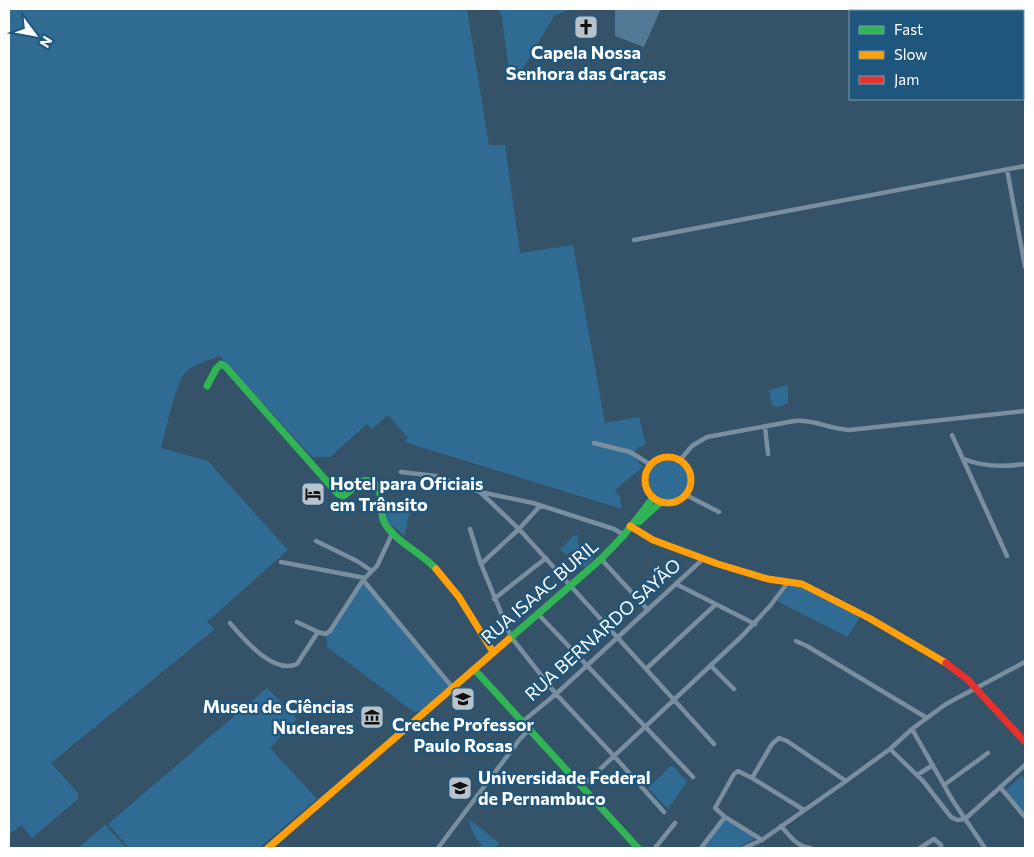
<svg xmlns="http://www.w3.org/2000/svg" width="1034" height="857" font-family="Commissioner,sans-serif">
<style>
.green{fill:#2f6b93}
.water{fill:#527a96}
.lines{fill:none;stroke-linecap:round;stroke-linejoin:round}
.street{stroke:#798e9f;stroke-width:4.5}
.fast{stroke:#30b455;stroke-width:7}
.slow{stroke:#ff9f0a;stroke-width:7}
.jam{stroke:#e5322d;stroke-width:7}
.labels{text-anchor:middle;stroke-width:4.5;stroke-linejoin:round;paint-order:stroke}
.poi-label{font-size:18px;font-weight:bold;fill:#fff;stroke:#1e567e}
.street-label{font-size:18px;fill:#fff;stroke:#1e567e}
</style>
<rect width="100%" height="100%" fill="#345268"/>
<!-- green -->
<path class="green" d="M9,9H467L489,145H505L520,253L573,245L605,423L639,417L646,445L638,447L633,456L643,467L615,490L620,497L622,509L404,442L408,438L388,415L372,429L367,424L330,457H312L220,356C210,360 192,364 185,373C175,384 166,431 161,448L208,461L288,550L207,622L215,629L51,763L78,793V799L32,838L21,825L9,835Z
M499,9H570L554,16L522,70L510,79L502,18Z
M788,385V403L779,407L772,406L769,390Z
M648 480a20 20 0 1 1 40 0a20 20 0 1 1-40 0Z
M401,500L404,501L405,506L412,509L408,518L405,536L385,520L388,507L382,503L389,504L390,501L397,504Z
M579,535L577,541L578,545L581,546V549L585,550L586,553L594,557L585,568L578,563L579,560L576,557L578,554L570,551L567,555L560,550L573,536Z
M792,582L861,615L848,637L777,601Z
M358,585H366L454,688L429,709L414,712L327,647L326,634Z
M267,688L297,719L270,748L317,799L259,848H129L108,824Z
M672,765L687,782L668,809L648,788Z
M1021,776L1025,780V814L1006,790Z
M469,819L499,843L496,847L498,848L481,847L480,846H483L480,845L482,844L479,843L478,842L481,841H478L471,829Z
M725,820L753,837L754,839L737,848H702Z
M105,825L127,848H78Z"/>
<!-- water -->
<path class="water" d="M615,9H661L644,47L615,36Z"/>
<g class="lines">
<!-- street -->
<path class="street" d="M1007,169L1025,267
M634,240L1025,166
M765,427L768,454
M952,435L1007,556
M594,443L630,452L651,465
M964,459C983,467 1004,467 1025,464
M680,460L692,446L707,437L794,421C813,419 830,429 849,430L1025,411
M401,472L436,476L480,492L533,503L614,529L624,535
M480,492L519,529L714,744
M686,495L719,512
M470,529L481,564L511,637L556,694L614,756L664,812
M316,541L357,561L372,571
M601,559L648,610
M281,562L365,578
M481,564L519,529L540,506
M363,580L453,688
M676,584L755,624
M494,599L546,558
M539,615L693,777
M297,622L318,632
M230,623C243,638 273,675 297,664L318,632L325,634L330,631L363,580L377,566L393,532
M796,641L807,646L927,718
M711,666L734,689
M646,669L715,605
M522,722L556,694L703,559
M912,729L953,801L985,848
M890,749L923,781L951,817L957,820L965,819
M917,775L933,765
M752,778L772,744L779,738L787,741L846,781
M944,785L988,753
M581,787L742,636L770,606L789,581
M1000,787L1025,817
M965,819L1025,765
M781,826C790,836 797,847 811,848
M762,840L725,817L715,808L734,774L738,771L752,778L804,810
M438,848L520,739L529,730
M655,848L675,823
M701,848L725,817
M744,848L762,840L846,781L890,749L912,729L946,704L1025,662
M920,848L934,839L941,845V848"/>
<!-- fast -->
<path class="fast" d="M207,386L216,369L221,364L225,366L338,494L343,496C352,492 358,478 369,481C386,484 378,510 384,522C395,542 421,552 436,569
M639,522L661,502
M509,639L601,559L624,535L653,498
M474,669L638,848"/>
<!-- slow -->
<path class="slow" d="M645 480a23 23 0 1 1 46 0a23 23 0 1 1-46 0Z
M630,526L653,540L718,564L768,579L802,584L869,618L946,663
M436,569L459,597L493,652
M268,848L509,639"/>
<!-- jam -->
<path class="jam" d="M946,663L968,680L1025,742"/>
</g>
<!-- icons -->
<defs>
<g id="church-square" transform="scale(1.25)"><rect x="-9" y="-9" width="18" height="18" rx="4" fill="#b8c2ca" stroke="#1e567e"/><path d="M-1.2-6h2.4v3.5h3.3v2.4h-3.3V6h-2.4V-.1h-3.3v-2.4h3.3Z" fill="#111"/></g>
<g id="hotel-square" transform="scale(1.25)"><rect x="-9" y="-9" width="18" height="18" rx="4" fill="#b8c2ca" stroke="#1e567e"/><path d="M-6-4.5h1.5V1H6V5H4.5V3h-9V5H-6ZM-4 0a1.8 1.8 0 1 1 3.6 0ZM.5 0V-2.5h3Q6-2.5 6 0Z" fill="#111"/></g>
<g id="school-square" transform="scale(1.25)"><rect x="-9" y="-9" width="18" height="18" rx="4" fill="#b8c2ca" stroke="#1e567e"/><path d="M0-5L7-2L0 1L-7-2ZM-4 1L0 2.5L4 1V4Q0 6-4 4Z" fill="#111"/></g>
<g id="museum-square" transform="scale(1.25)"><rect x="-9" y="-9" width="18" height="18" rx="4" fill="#b8c2ca" stroke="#1e567e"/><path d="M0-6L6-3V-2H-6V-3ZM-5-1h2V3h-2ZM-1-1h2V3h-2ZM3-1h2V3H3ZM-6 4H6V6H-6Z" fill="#111"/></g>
<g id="university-square" transform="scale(1.25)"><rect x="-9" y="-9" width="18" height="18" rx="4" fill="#b8c2ca" stroke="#1e567e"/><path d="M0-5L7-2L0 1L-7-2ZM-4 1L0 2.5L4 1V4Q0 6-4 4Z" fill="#111"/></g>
</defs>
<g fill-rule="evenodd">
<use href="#church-square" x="586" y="27"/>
<use href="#hotel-square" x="313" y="494"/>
<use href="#school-square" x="463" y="699"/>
<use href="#museum-square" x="372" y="717"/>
<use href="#university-square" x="460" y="788"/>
</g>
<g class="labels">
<!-- poi labels -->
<g class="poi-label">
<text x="586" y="59">Capela Nossa<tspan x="586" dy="21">Senhora das Graças</tspan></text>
<text x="330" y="490" text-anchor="start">Hotel para Oficiais<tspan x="330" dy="21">em Trânsito</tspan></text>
<text x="354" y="713" text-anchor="end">Museu de Ciências<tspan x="354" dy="21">Nucleares</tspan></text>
<text x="463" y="731">Creche Professor<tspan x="463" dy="21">Paulo Rosas</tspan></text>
<text x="478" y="784" text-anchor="start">Universidade Federal<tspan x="478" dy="21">de Pernambuco</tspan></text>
</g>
<!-- street labels -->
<g class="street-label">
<text transform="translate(540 592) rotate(-41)" y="6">RUA ISAAC BURIL</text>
<text transform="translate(603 630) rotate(-42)" y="6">RUA BERNARDO SAYÃO</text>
</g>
</g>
<!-- border -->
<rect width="1034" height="857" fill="none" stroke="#ffffff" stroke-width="20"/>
<!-- legend -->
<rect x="849" y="10" width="175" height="90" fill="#1e567e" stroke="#789ab2"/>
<rect x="859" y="26" width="25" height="8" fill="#30b455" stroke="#789ab2"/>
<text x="894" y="35" font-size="15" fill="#ffffff">Fast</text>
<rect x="859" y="51" width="25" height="8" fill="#ff9f0a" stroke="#789ab2"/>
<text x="894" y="60" font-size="15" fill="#ffffff">Slow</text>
<rect x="859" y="76" width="25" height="8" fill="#e5322d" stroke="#789ab2"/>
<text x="894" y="85" font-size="15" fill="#ffffff">Jam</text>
<!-- north arrow -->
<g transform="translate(35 35) rotate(122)" stroke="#1e567e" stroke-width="4" paint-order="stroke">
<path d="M0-4L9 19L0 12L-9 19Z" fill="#ffffff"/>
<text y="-8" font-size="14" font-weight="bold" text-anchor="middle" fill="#ffffff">N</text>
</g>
</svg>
